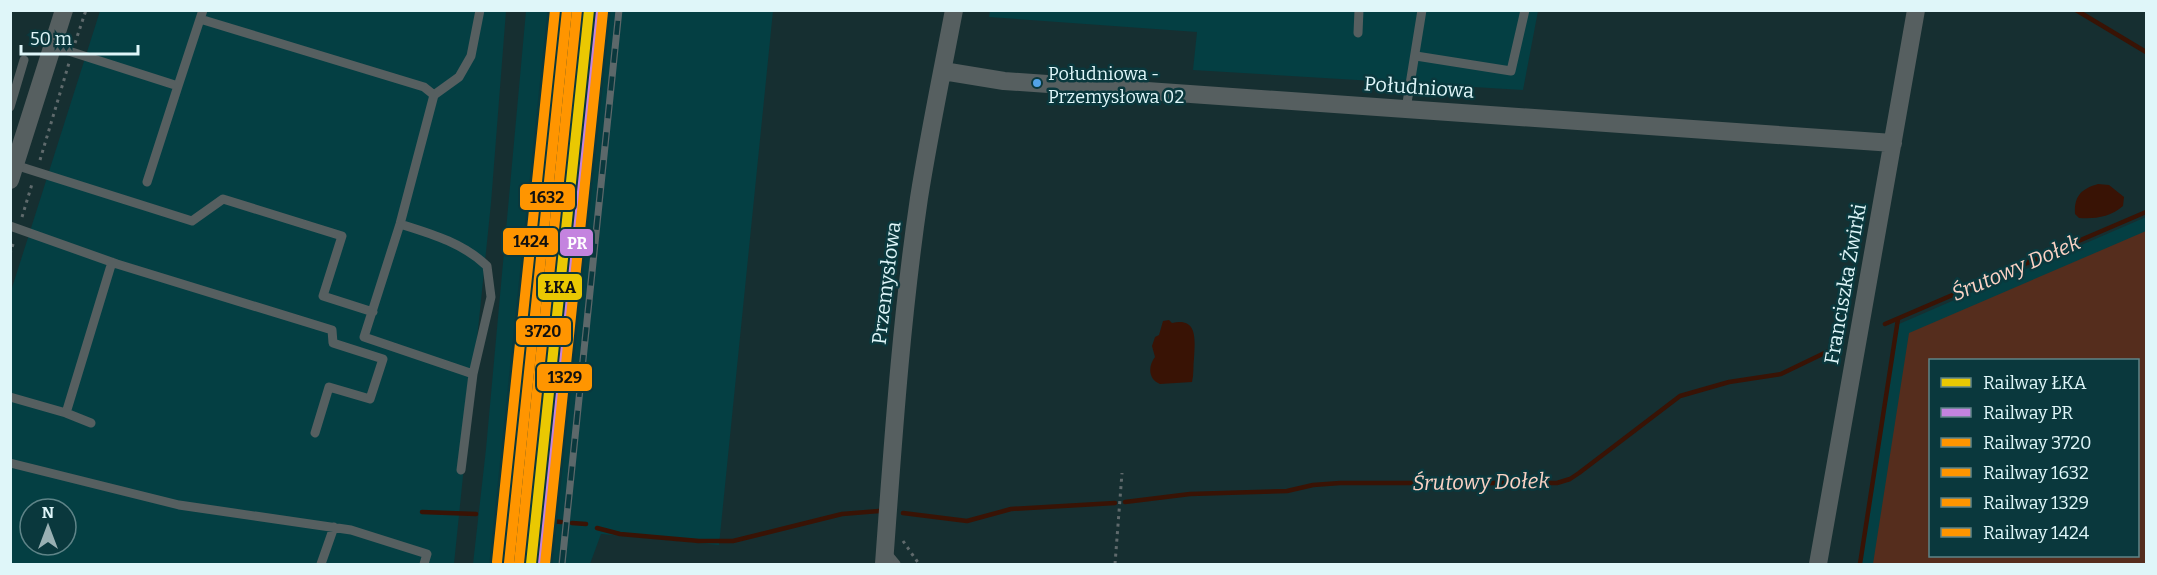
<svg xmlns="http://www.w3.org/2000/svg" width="2157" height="575" font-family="Bitter,serif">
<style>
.built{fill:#043f43;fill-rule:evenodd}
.green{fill:#552d1d;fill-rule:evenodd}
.water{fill:#391305}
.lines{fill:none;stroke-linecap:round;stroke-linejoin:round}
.stream{stroke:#391305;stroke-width:4.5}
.path{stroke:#5f6a6c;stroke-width:3;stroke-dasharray:3 4.5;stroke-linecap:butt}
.lane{stroke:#565f60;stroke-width:9}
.street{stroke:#565f60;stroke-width:18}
.rail-casing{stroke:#5c686a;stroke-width:7}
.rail{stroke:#0a383d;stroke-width:4.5;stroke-dasharray:14;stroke-linecap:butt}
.rail-1-casing{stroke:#0a383d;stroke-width:15}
.rail-2-casing{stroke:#0a383d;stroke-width:15}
.rail-3-casing{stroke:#0a383d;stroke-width:15}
.rail-4-casing{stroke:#0a383d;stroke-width:15}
.rail-5-casing{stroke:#0a383d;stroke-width:15}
.rail-6-casing{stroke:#0a383d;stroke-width:15}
.rail-1{stroke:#eac802;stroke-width:10}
.rail-2{stroke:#c483df;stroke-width:10}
.rail-3{stroke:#ff9500;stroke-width:10}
.rail-4{stroke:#ff9500;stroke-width:10}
.rail-5{stroke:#ff9500;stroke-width:10}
.rail-6{stroke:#ff9500;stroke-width:10}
.bus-dot{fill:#53a3e8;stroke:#0a383d;stroke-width:2}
.labels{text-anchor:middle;stroke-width:5;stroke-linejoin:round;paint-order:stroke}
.bus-label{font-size:18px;fill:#dff6f9;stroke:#0a383d;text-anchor:start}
.street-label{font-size:20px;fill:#dff6f9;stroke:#0a383d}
.water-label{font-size:21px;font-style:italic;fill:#fcd3c5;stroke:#0a383d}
.line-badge{stroke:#0a383d;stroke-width:2}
.badge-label{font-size:16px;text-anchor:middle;font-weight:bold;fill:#fff}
.pale-badge-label{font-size:16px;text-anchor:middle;font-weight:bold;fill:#111}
</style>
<rect width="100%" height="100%" fill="#162f31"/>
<!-- built -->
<path class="built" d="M990,10L1538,11L1523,90L1193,70L1197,32L989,17Z
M100,11H506L491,203L454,564H11V291ZM30,509H66V545H30Z
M526,11H773L719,545L601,534L590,564H473L486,449Z
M2146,217V564H1860L1899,324ZM1930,360H2138V556H1930Z"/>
<!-- green -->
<path class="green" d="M2146,231V564H1873L1909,333ZM1930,360H2138V556H1930Z"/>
<!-- water -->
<path class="water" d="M2098,184L2109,185L2124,197L2123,206C2110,217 2096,219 2079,218L2075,214C2074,196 2081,189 2098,184Z
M1169,320L1172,323C1198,317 1195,340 1194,358C1193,366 1194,374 1192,382L1160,384C1148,379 1148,366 1155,357L1152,346L1155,337L1159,335L1163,321Z"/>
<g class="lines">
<!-- stream -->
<path class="stream" d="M2076,10L2146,52
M1885,324L2146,212
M1125,502L1190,494L1287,491L1313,485L1340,483H1557L1570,479L1579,473L1680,396L1729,382L1781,374L1837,347
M422,512L476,514
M903,513L967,521L1011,509L1115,503
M546,514V497L548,490L559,385L562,380L560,374L570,264L572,256L582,151L585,145
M541,520L561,522
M572,523L586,524
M597,528L620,534L699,541H733L842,514L879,511
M1860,564L1898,319"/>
<!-- path -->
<path class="path" d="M75,43L86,10
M40,160L69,63
M22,217L32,184
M10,254L14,241
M903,541L919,564
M1115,564L1122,473"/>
<!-- lane -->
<path class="lane" d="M200,19L424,87L434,95
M1358,33L1359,10
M53,46L178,86L147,182
M1416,56L1511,71L1525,10
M178,86L203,10
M10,107L24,60
M1406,109L1422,10
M15,165L192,221L223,199L342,236L323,296L373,312
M400,224C432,234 463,243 487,266L491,297L473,374L461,470
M10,226L117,264L332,330L333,343L383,359L370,399L329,387L315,433
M473,374L364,337L400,224L434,95L459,77L471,56L480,10
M10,397L66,413L91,423
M66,413L112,262
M10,463L179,505L351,530L427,554L424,564
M886,552L896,564
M321,564L334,527"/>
<!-- street -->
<path class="street" d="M943,71L1004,81L1893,143
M10,180L64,10
M884,564C893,442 901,320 919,198C929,135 942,73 954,10
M1818,564L1916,10"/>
<!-- rail casing -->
<g class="rail-casing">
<path id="rail" d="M507,564L564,10
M562,564L619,10"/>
</g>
<!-- rail -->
<use href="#rail" class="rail"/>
<!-- rail-1 casing -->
<g class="rail-1-casing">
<path id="rail-1" d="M531,564L589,10"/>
</g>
<!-- rail-2 casing -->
<g class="rail-2-casing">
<path id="rail-2" d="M543,564L601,11"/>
</g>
<!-- rail-3 casing -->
<g class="rail-3-casing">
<path id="rail-3" d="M519,563L577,10"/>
</g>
<!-- rail-4 casing -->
<g class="rail-4-casing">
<path id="rail-4" d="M509,563L567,10"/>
</g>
<!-- rail-5 casing -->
<g class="rail-5-casing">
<path id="rail-5" d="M545,564L603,12"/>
</g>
<!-- rail-6 casing -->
<g class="rail-6-casing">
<path id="rail-6" d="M497,562L555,10"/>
</g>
<!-- rail-1 -->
<use href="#rail-1" class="rail-1"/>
<!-- rail-2 -->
<use href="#rail-2" class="rail-2"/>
<!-- rail-3 -->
<use href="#rail-3" class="rail-3"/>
<!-- rail-4 -->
<use href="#rail-4" class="rail-4"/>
<!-- rail-5 -->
<use href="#rail-5" class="rail-5"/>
<!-- rail-6 -->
<use href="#rail-6" class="rail-6"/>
</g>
<!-- markers -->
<circle class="bus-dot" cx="1037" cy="83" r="5"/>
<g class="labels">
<!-- bus labels -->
<g class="bus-label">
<text x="1048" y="80">Południowa -<tspan x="1048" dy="23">Przemysłowa 02</tspan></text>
</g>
<!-- street labels -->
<g class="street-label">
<text transform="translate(1419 87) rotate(4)" y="7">Południowa</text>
<text transform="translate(886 283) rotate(-83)" y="7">Przemysłowa</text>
<text transform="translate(1845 284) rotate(-80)" y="7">Franciszka Żwirki</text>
</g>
<!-- water labels -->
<g class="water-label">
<text transform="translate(2016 268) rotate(-23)" y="7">Śrutowy Dołek</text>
<text transform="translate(1481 482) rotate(-1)" y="7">Śrutowy Dołek</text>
</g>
</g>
<g class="line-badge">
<rect x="519" y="183" width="57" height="28" rx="6" fill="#ff9500"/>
<rect x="502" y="227" width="57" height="29" rx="6" fill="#ff9500"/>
<rect x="559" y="228" width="35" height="29" rx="6" fill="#c483df"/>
<rect x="537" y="273" width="46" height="28" rx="6" fill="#eac802"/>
<rect x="515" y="317" width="57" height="29" rx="6" fill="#ff9500"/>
<rect x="536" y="363" width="57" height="29" rx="6" fill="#ff9500"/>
</g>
<g class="badge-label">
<text x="577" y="249">PR</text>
</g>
<g class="pale-badge-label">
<text x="547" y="203">1632</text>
<text x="531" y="247">1424</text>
<text x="560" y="293">ŁKA</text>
<text x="543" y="337">3720</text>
<text x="565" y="383">1329</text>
</g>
<!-- border -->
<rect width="2157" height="575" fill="none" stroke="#dff6f9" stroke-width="24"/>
<!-- legend -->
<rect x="1929" y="359" width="210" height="198" fill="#0a383d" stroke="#5f8488" stroke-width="1.5"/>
<rect x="1941" y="378" width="30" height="9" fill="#eac802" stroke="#5f8488" stroke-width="1.5"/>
<text x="1983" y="389" font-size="18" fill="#dff6f9">Railway ŁKA</text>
<rect x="1941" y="408" width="30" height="9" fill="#c483df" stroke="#5f8488" stroke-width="1.5"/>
<text x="1983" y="419" font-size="18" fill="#dff6f9">Railway PR</text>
<rect x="1941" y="438" width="30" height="9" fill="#ff9500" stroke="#5f8488" stroke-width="1.5"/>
<text x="1983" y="449" font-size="18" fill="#dff6f9">Railway 3720</text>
<rect x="1941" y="468" width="30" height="9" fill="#ff9500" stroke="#5f8488" stroke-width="1.5"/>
<text x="1983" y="479" font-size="18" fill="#dff6f9">Railway 1632</text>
<rect x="1941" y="498" width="30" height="9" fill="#ff9500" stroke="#5f8488" stroke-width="1.5"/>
<text x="1983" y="509" font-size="18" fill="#dff6f9">Railway 1329</text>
<rect x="1941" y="528" width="30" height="9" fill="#ff9500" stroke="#5f8488" stroke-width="1.5"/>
<text x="1983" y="539" font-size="18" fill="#dff6f9">Railway 1424</text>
<!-- north arrow -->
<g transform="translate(48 527)"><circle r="28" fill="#0a383d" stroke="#5f8488" stroke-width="1.5"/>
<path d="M0-4.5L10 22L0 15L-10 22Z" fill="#99b0b3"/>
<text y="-9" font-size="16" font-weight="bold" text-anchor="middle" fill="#dff6f9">N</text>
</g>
<!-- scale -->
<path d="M21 45v9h117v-9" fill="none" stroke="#dff6f9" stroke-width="3"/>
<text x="30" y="45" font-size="18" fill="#dff6f9" stroke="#0a383d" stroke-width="4.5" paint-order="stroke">50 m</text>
</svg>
